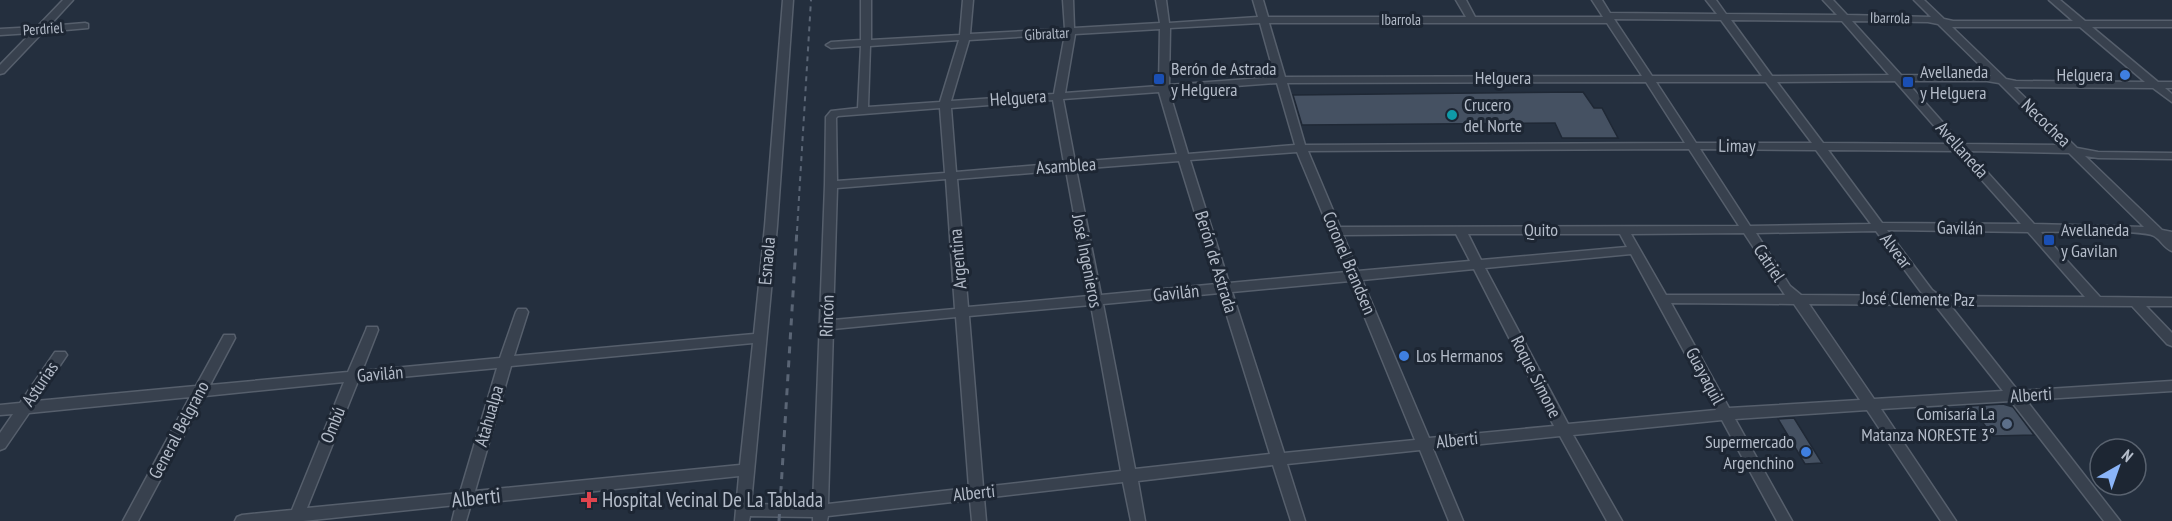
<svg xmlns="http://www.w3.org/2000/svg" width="2172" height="521" font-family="'PT Sans Narrow',sans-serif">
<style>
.building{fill:#455162;stroke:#1f2835;stroke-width:1.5}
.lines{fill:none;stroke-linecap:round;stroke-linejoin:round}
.minor-casing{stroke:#565f6c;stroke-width:3}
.minor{fill:#38414e;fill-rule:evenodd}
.rail-far1{stroke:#5a6575;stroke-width:2;stroke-dasharray:5 5;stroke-linecap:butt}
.rail{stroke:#5a6575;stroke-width:3;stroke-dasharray:7 7;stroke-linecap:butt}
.shop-dot{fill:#3f7fe0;stroke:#1d2633;stroke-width:2}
.transit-dot{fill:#1a4fb4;stroke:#1d2633;stroke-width:2}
.culture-dot{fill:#0f9aa8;stroke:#1d2633;stroke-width:2}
.service-dot{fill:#5c6f8a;stroke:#1d2633;stroke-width:2}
.health-dot{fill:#e0444e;stroke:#1d2633;stroke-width:2}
.labels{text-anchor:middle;stroke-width:6;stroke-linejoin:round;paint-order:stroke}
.far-street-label{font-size:15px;fill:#b4bcc9;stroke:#1d2633}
.poi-label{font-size:18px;fill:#b4bcc9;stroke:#1d2633;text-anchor:start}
.street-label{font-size:18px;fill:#b4bcc9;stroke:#1d2633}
.near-street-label{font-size:21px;fill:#b4bcc9;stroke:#1d2633}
.near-poi-label{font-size:21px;fill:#b4bcc9;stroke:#1d2633;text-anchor:start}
</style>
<rect width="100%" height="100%" fill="#242f3e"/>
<!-- building -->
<path class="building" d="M1583,92L1594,108H1602L1618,138H1562L1555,123L1302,125L1293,95Z
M2003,404L2013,407L2034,435L1993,436L1970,406Z
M1794,418L1822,463L1805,464L1778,419Z"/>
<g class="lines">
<!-- minor casing -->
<g class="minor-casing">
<path id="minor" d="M63,0H73L49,26L85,23L88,24V28L43,32L4,73L0,74V65L31,33L0,35V29L37,27Z
M783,0H793L777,226L751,504L813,505L825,185L826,117L831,111L858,108L861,46L831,48L826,45L831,42L861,40V0H871V40L960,35L963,0H973L970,34L1065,29L1063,0H1073L1074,28L1160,23L1156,0H1166L1169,23L1258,17L1253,0H1263L1268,17H1466L1456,0H1466L1475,17H1603L1592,0H1602L1610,13L1717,14L1706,0H1716L1726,14L1837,15L1823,0H1833L1847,15L1931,17L1914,0H1924L1944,19L1953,21H2073L2049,0H2060L2085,21H2172V27H2092L2158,82H2172V88H2165L2172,94V102L2153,88L2014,87L2077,148L2098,152L2172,153V159L2098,158L2085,156L2162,230L2172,232V251C2164,248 2161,240 2154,236C2140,229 2062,232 2041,232L2100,297L2172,298V306H2146L2172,333V346L2167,344L2132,306L1950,305L2018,391L2172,381V391L2026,400L2120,521H2104L2011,401L1881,409L1956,521H1941L1867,410L1735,419L1792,521H1777L1722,420L1573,435L1622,521H1607L1560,436L1433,449L1463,521H1449L1420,450L1287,464L1305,521H1291L1273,465L1138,481L1145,521H1131L1123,482L984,498L986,521H972L970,500L828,516L827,521H813V517L750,516L749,521H735L739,476L471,504L466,521H452L456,505L303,521H235L237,517L242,515L292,510L344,382L205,396L138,521H123L190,397L29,413L5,448L0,450V433L13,414L0,415V405L20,403L55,352H65L67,355L36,401L196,386L224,335H234L235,338L210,385L348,372L366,330L367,327H377L378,330L362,371L500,358L516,312L518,309H526L528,312L514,356L754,334L765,226ZM1614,19L1721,20L1762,76H1652ZM1731,20L1842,21L1889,75L1772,76ZM1852,21L1928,22L1938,24L1991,76L1901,75ZM1260,23L1275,77L1169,85L1170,28ZM1269,23H1607L1642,76L1285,77ZM1952,27H2080L2145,82L2016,81L2006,79ZM1160,29L1159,86L1065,93L1075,34ZM1065,34L1054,94L951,101L969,40ZM959,40L940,102L868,107L870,46ZM1895,81L1950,144L1823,143L1777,82ZM1906,81H1987L1999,83L2061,145L1962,144ZM1646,82L1685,143L1305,145L1287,83ZM1656,82H1766L1812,143H1696ZM1277,83L1295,145L1188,154L1169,91ZM1159,92L1177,154L1075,162L1063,99ZM1053,100L1064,163L956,172L951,108ZM940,108L945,173L837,181L836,118L838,116ZM1689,149L1739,226L1340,227L1308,151ZM1700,149L1816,150L1871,224L1750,226ZM1828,150L1956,151L2021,224L1882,223ZM1968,151L2069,153L2144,227L2034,224ZM1297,152L1347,272L1229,283L1190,160ZM1179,161L1217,284L1101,295L1076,169ZM1066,170L1089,296L968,307L957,179ZM946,179L955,309L833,320L837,188ZM1887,230L2028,232L2085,297L1940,296L1932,290ZM1876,231L1924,296L1801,295L1790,286L1756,233ZM1744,233L1785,295H1666L1631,234ZM1456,234L1470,261L1358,271L1343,235ZM1468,234H1620L1627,247L1481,260ZM1631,254L1716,410L1568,424L1485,268ZM1474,269L1554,426L1429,438L1362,280ZM1350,281L1415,440L1284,453L1232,292ZM1220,293L1270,454L1135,469L1103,304ZM1671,303L1794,304L1860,400L1729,408ZM1809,304L1935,305L2003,391L1874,399ZM1091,305L1121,471L983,487L969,316ZM956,317L969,488L828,504L833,329ZM753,343L740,465L475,491L511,366ZM497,368L460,493L307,508L358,381Z"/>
</g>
<!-- minor -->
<use href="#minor" class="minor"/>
<!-- rail-far1 -->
<path class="rail-far1" d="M797,231L811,0"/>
<!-- rail -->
<path class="rail" d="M779,521L797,229"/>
</g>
<!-- markers -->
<g class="shop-dot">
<circle cx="2125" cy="75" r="6"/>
<circle cx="1404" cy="356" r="6"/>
<circle cx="1806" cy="452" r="6"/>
</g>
<g class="transit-dot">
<rect x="1153" y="73" width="12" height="12" rx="3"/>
<rect x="1902" y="76" width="12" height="12" rx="3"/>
<rect x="2043" y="234" width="12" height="12" rx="3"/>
</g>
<circle class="culture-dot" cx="1452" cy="115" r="6"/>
<circle class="service-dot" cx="2007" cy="424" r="6"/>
<path class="health-dot" d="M586 491h6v6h6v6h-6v6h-6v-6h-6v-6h6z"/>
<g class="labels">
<!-- far-street labels -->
<g class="far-street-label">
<text transform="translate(1890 18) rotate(1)" y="5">Ibarrola</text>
<text x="1401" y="25">Ibarrola</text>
<text transform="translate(43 29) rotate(-4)" y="5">Perdriel</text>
<text transform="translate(1047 34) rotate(-3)" y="5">Gibraltar</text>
</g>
<!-- poi labels -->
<g class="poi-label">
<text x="1171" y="75">Berón de Astrada<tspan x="1171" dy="21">y Helguera</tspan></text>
<text x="1920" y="78">Avellaneda<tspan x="1920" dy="21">y Helguera</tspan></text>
<text x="2113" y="81" text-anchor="end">Helguera</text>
<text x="1464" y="111">Crucero<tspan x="1464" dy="21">del Norte</tspan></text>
<text x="2061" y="236">Avellaneda<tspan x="2061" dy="21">y Gavilan</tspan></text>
<text x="1416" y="362">Los Hermanos</text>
<text x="1995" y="420" text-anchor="end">Comisaría La<tspan x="1995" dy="21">Matanza NORESTE 3°</tspan></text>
<text x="1794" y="448" text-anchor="end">Supermercado<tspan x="1794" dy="21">Argenchino</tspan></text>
</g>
<!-- street labels -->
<g class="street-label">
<text x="1503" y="84">Helguera</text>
<text transform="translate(1018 98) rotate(-4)" y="6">Helguera</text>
<text transform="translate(2046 123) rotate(44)" y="6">Necochea</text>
<text transform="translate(1737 146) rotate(1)" y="6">Limay</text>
<text transform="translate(1962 150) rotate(48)" y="6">Avellaneda</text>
<text transform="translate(1066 166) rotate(-4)" y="6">Asamblea</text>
<text transform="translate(1960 228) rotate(1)" y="6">Gavilán</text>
<text x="1541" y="236">Quito</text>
<text transform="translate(1896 251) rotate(52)" y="6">Alvear</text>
<text transform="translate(958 259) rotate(-95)" y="6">Argentina</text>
<text transform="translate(767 261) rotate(-85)" y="6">Esnaola</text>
<text transform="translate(1087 261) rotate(79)" y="6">José Ingenieros</text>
<text transform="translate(1216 262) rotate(73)" y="6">Berón de Astrada</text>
<text transform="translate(1349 263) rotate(67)" y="6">Coronel Brandsen</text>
<text transform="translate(1769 263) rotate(56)" y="6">Catriel</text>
<text transform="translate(1176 293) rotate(-6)" y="6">Gavilán</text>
<text transform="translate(1918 299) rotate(1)" y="6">José Clemente Paz</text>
<text transform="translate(827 316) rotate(-88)" y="6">Rincón</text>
<text transform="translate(380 374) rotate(-5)" y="6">Gavilán</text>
<text transform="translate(1705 376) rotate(62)" y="6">Guayaquil</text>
<text transform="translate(1536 377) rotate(63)" y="6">Roque Simone</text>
<text transform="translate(40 384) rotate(-56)" y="6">Asturias</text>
<text transform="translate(2031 395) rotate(-4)" y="6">Alberti</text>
<text transform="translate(489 416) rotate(-74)" y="6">Atahualpa</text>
<text transform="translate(333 425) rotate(-68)" y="6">Ombú</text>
<text transform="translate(179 430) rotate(-62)" y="6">General Belgrano</text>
<text transform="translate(1457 440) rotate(-6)" y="6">Alberti</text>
<text transform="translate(974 493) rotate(-6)" y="6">Alberti</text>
</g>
<!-- near-street labels -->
<g class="near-street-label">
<text transform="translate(476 498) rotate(-6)" y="7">Alberti</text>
</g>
<!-- near-poi labels -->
<g class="near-poi-label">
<text x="602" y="507">Hospital Vecinal De La Tablada</text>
</g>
</g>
<!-- north arrow -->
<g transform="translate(2118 467) rotate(40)"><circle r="28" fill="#1d2633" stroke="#59626f" stroke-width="1.5"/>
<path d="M0-4.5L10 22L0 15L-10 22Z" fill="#8ab4f8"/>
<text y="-9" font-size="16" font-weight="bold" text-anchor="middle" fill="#b4bcc9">N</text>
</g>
</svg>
